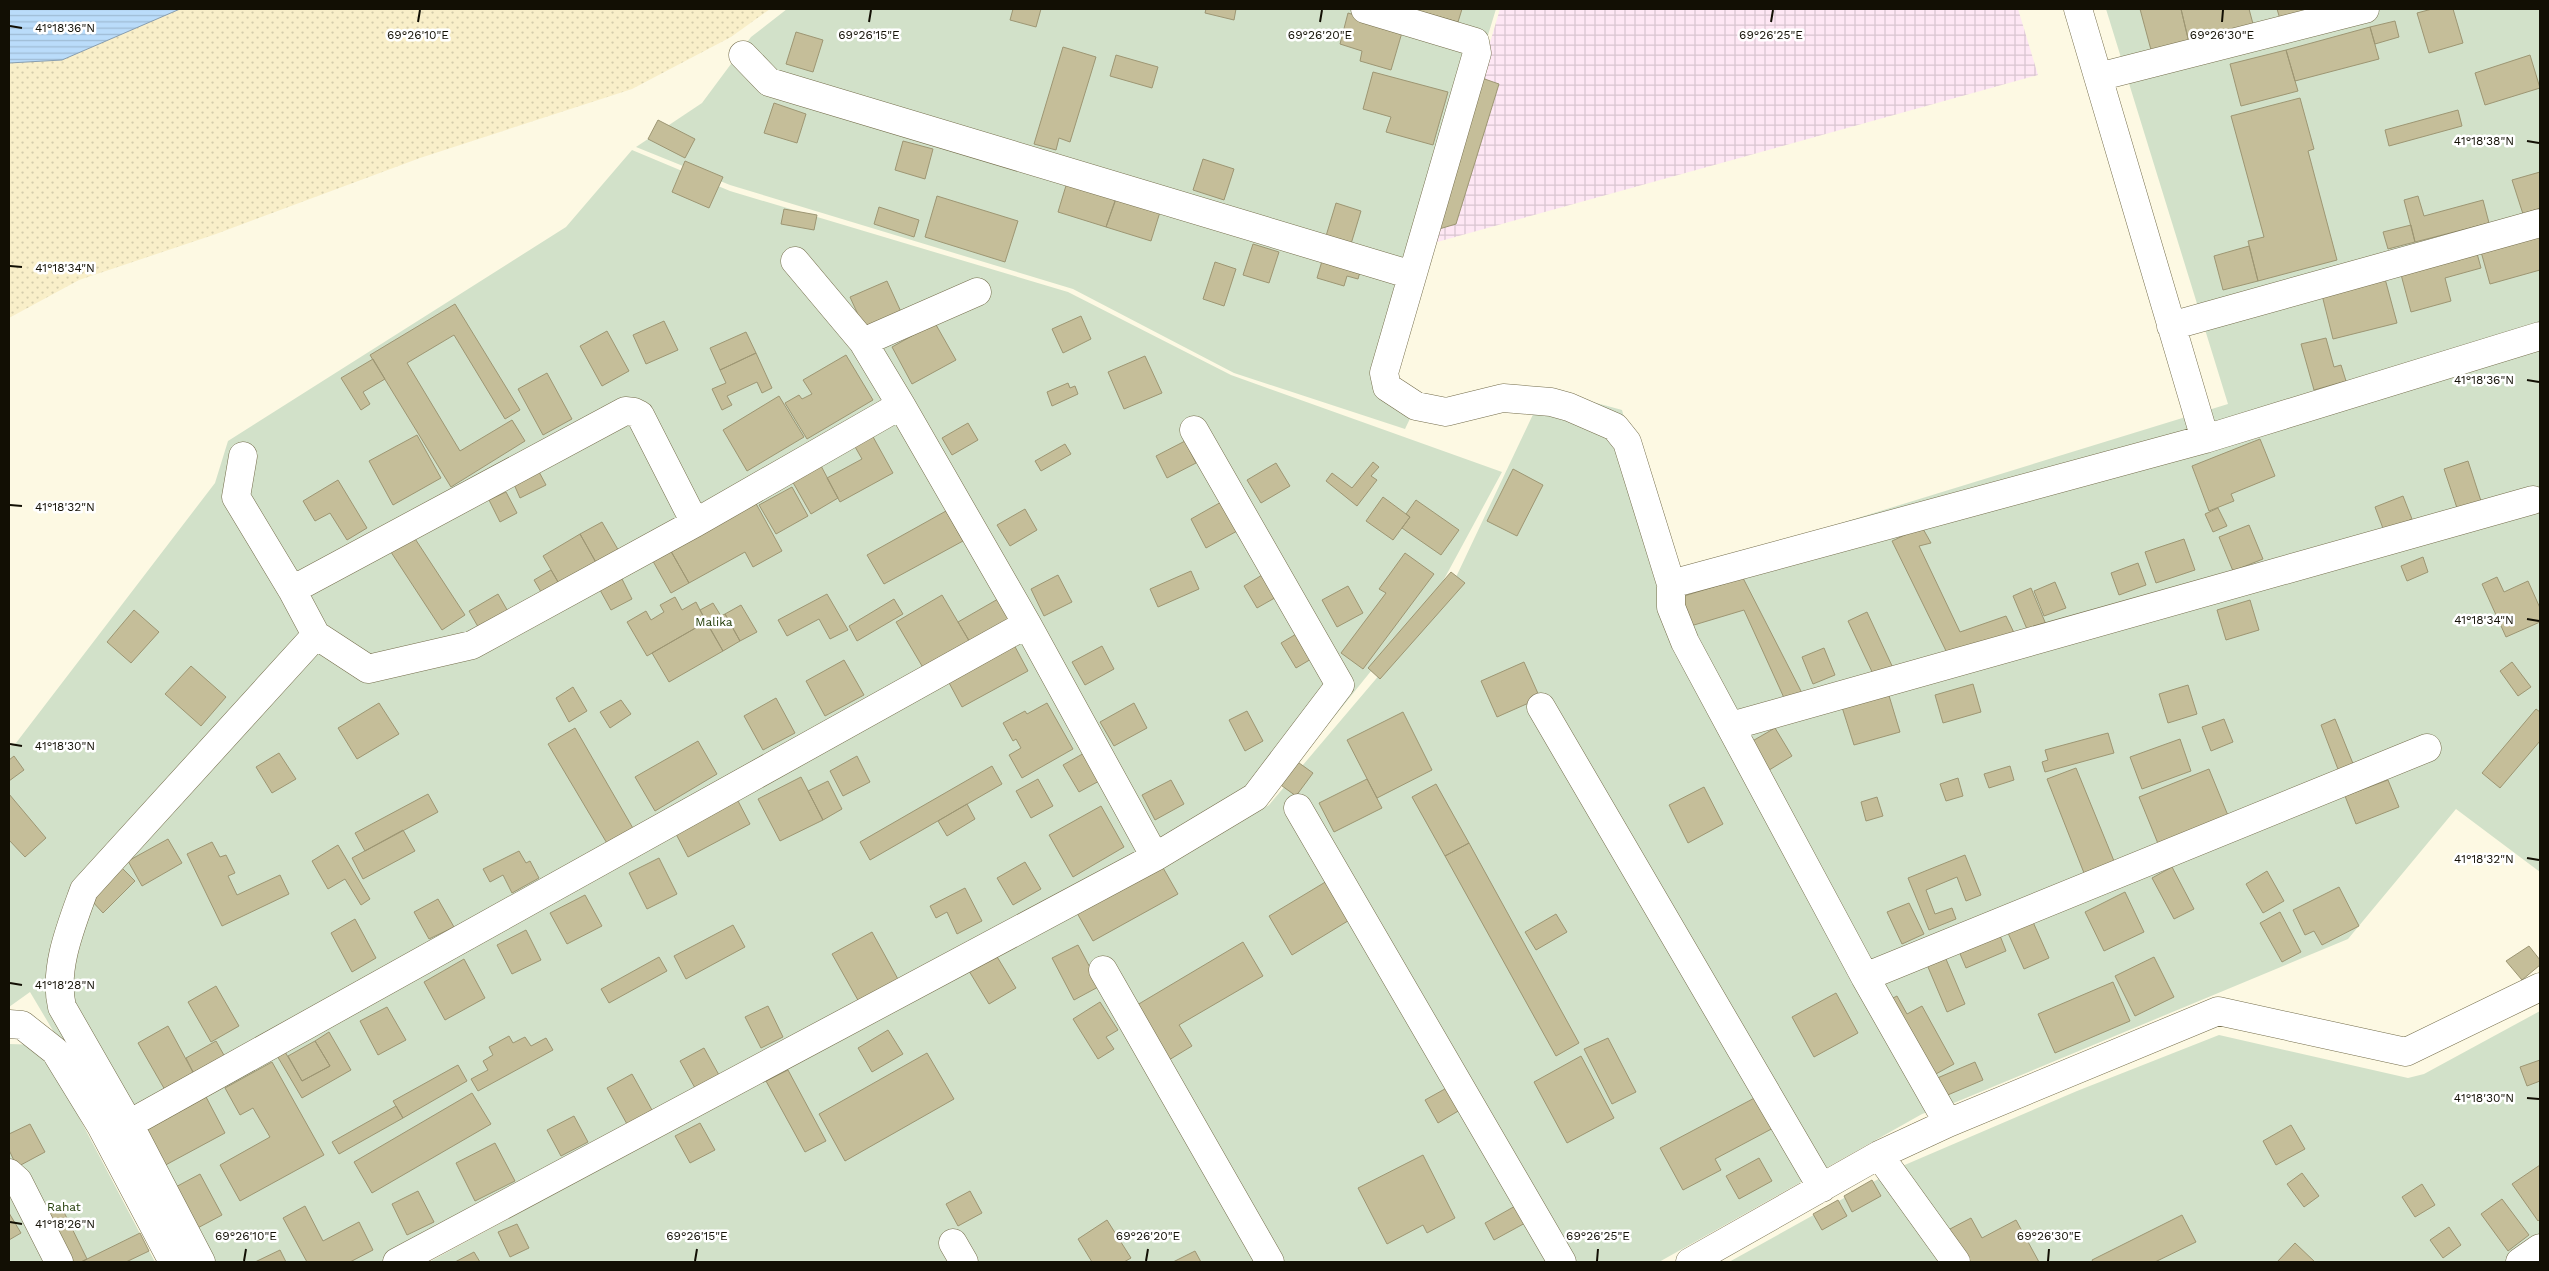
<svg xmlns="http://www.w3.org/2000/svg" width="2549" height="1271" font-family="'Work Sans',sans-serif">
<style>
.industrial{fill:url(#industrial-grid)}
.sand{fill:url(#sand-dots)}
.garden{fill:#d2e1c9}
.water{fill:url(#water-rules);stroke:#889eb0}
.building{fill:#c5be99;stroke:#9d9673}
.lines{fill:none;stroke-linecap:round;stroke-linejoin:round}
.street-casing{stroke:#746d4b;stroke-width:29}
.street{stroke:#fff;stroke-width:28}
.ticks{fill:none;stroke:#120f04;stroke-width:2}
.labels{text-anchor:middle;stroke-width:5;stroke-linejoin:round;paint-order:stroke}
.park-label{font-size:12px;fill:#1f3a04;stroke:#fff}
.ticks-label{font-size:12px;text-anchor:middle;fill:#120f04;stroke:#fff;stroke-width:5;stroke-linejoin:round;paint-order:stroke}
</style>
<defs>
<pattern id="industrial-grid" width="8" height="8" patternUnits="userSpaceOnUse" patternTransform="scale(1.25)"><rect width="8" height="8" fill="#fee7f4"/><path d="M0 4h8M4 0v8" fill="none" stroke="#d9c5d0"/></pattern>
<pattern id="sand-dots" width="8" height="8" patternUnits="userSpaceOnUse" patternTransform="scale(1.25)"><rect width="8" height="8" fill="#f9efc9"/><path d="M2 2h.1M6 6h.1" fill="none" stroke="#d4ccab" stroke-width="1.8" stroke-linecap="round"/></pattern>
<pattern id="water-rules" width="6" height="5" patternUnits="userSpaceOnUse" patternTransform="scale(1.25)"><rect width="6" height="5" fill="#badcfa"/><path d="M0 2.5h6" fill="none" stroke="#9fbcd5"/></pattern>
</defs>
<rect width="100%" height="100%" fill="#fdf9e3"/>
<!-- industrial -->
<path class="industrial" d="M1500,9H2018L2038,75L1430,244Z"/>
<!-- sand -->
<path class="sand" d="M9,9H770L731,37L632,89L420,158L216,234L79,280L9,318Z"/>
<!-- garden -->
<path class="garden" d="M787,9H1496L1381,384L1416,406L1405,429L1234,373L1073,289L730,185L636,147L702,103L751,37Z
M2106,9H2540V872L2456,809L2348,939L1949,1105L1922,1114L1659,1262H429L1269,805L1448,594L1545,389L1622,410L1666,577L2228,404Z
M632,150L730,191L1068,292L1231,375L1502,472L1442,583L1267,800L381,1262H184L133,1165L30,992L9,1007V747L16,743L215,483L228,441L566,227Z
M2540,1011V1262H1729L1900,1167L2077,1091L2219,1035L2408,1078L2424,1074Z
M9,1044L41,1045L155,1262H9Z"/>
<!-- water -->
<path class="water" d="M9,9H180L62,60L9,63Z"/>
<!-- building -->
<path class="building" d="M1013,9H1041L1036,27L1010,20Z
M1206,9H1236L1234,20L1205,13Z
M1412,9H1462L1458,22Z
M2140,9H2181L2191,51L2154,61Z
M2181,9H2249L2256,35L2191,51Z
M2277,9H2320L2280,19Z
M2432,9H2453L2463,43L2429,53L2417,13Z
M1348,13L1403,29L1391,70L1360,61L1362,51L1340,44Z
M2395,21L2399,37L2375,44L2370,27Z
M2370,27L2379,59L2295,81L2286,50Z
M796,32L823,40L813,72L786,64Z
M1063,47L1096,57L1070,142L1059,138L1056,150L1034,144Z
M2286,50L2298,91L2241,106L2230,64Z
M1116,55L1158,67L1152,88L1110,76Z
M2530,55L2540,88L2485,105L2475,73Z
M1373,72L1448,92L1433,145L1386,132L1391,117L1363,109Z
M1476,76L1499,84L1456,224L1429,232Z
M2300,98L2314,149L2308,151L2337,260L2258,281L2248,241L2264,237L2231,116Z
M774,103L806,114L797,143L764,133Z
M2458,110L2462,126L2389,146L2385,130Z
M658,120L695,139L685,158L648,139Z
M903,141L933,149L925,179L895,170Z
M1203,159L1234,169L1224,200L1193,190Z
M685,161L723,177L709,208L672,192Z
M2540,172V208L2523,214L2512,180Z
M1068,179L1117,195L1106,227L1058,212Z
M937,196L1018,221L1005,262L925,237Z
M2418,196L2424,216L2483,200L2489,223L2415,242L2404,200Z
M1116,199L1160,212L1151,241L1106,227Z
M1336,203L1361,211L1351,244L1326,236Z
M879,207L919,220L914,237L874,224Z
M784,209L817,215L814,230L781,224Z
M2411,225L2415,242L2388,249L2383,232Z
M2540,232V270L2490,284L2480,248Z
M1253,244L1279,252L1269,283L1243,275Z
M2249,246L2258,281L2223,290L2214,256Z
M2475,246L2481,268L2445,278L2451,301L2411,312L2399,267Z
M1322,261L1360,272L1358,279L1347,276L1344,286L1317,278Z
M1215,262L1236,269L1224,306L1203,299Z
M2384,275L2397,323L2333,339L2321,291Z
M887,281L902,314L865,330L850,297Z
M455,304L520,410L505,419L454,335L407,363L460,451L512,420L525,441L451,487L370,355Z
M1081,316L1091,339L1063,353L1052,329Z
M664,321L678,350L646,364L633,335Z
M935,323L956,360L912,384L892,347Z
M607,331L629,371L602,386L580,346Z
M746,332L756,353L720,370L710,348Z
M2326,338L2334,367L2341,365L2346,381L2314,390L2301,344Z
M756,353L772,388L762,393L757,382L727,396L732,405L722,410L712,389L726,383L720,370Z
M846,355L873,400L807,439L785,403L799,395L802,399L812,394L803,380Z
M1145,356L1162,393L1124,409L1108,372Z
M373,359L385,379L363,392L370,404L361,410L341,378Z
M547,373L572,419L543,435L518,389Z
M1068,383L1070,388L1075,386L1078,394L1052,406L1047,392Z
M779,396L804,437L747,471L723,430Z
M968,423L978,440L952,455L942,438Z
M417,435L441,478L393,505L369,461Z
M872,435L893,473L840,502L827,478L862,459L854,445Z
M2260,439L2275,476L2231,494L2234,501L2209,511L2192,466Z
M1185,441L1196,463L1167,478L1156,456Z
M1065,444L1071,454L1041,471L1035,461Z
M2468,461L2481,501L2457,508L2444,469Z
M1373,462L1379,467L1371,476L1377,480L1357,506L1326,481L1332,473L1352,488Z
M1276,463L1290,486L1261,503L1247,480Z
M820,464L838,498L811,514L791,479Z
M1513,469L1543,485L1517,536L1487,521Z
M538,470L546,485L520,498L513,482Z
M338,480L367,528L347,540L330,513L315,521L303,501Z
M792,487L808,516L776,534L759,505Z
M506,492L517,513L500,522L489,500Z
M2403,496L2412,519L2384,531L2375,507Z
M1383,497L1410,517L1393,540L1366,521Z
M753,498L782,551L753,567L745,552L689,583L668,546Z
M1416,500L1459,530L1441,555L1402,528L1410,517L1406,514Z
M1223,501L1239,530L1206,548L1191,519Z
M2218,508L2227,526L2213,532L2205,514Z
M1025,509L1037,530L1010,546L997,525Z
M946,511L963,541L884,584L867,555Z
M602,522L620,553L598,566L580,534Z
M2249,525L2263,559L2233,571L2219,537Z
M1922,527L1931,543L1919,546L1960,632L2006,616L2017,639L1949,657L1892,541Z
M410,531L465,615L442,630L387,546Z
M580,534L598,566L561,587L543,556Z
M2184,539L2195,570L2156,583L2145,552Z
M668,546L689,583L671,593L650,556Z
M1405,553L1434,574L1363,669L1341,653L1386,593L1379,589Z
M2423,557L2428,572L2407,581L2401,566Z
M2138,563L2146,585L2119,595L2111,573Z
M551,570L561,587L544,597L534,580Z
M1191,571L1199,589L1158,607L1150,589Z
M1267,572L1280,595L1257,608L1244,586Z
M1451,572L1465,583L1380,679L1368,668Z
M1058,575L1072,602L1044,616L1031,589Z
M2497,577L2504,592L2528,581L2540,608V622L2506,637L2482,584Z
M1743,578L1803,695L1785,700L1744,610L1684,628L1674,599Z
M622,579L632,599L611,610L600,590Z
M2055,582L2066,608L2044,616L2034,591Z
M1348,586L1363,613L1337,627L1322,600Z
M2031,588L2047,627L2029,634L2013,596Z
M498,594L510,615L481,632L469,611Z
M827,594L848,630L830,639L819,619L787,636L778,620Z
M942,595L971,644L925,671L896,622Z
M675,597L682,610L696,602L706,622L647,656L627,622L646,611L651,620L664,612L660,605Z
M894,599L903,614L857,641L849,626Z
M998,599L1011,621L971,644L958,622Z
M2250,600L2259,630L2226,640L2217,610Z
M713,603L721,616L725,614L740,641L723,651L700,610Z
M741,605L757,632L740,641L725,614Z
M134,610L159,632L131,663L107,642Z
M1867,612L1893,668L1874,676L1848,621Z
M706,622L723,651L669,682L652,653Z
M1303,630L1318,655L1296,668L1281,643Z
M1013,643L1028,671L962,707L947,679Z
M1102,646L1114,669L1085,685L1072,662Z
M1824,648L1835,675L1813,684L1802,657Z
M844,660L864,695L825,716L806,681Z
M1524,662L1540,698L1497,717L1481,681Z
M2512,662L2531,687L2518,696L2500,671Z
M191,666L226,697L201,726L165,694Z
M1973,684L1981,712L1943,723L1935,695Z
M2188,685L2197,714L2168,723L2159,694Z
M573,687L587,711L569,722L556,698Z
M1887,689L1900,732L1854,745L1841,704Z
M776,698L795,733L763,750L744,716Z
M621,700L631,714L610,728L600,712Z
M379,703L399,734L357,759L338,728Z
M1047,703L1073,749L1022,778L1009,755L1021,748L1016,739L1013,741L1003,723L1025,711L1027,714Z
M1134,703L1147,728L1114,746L1100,722Z
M2536,709L2540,712V741L2500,788L2482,773Z
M1247,711L1263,741L1245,751L1229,720Z
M1403,712L1432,770L1377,798L1347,740Z
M2224,719L2233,742L2211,751L2202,727Z
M2335,719L2356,771L2341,777L2321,725Z
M575,728L634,830L608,845L548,744Z
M1775,728L1792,756L1766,772L1749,743Z
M2108,733L2114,753L2045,772L2042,762L2048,760L2045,750Z
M2180,739L2191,771L2142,789L2130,757Z
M698,741L717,774L655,811L635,777Z
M1086,752L1101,780L1079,792L1063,765Z
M279,753L296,779L272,793L256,767Z
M14,756L24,770L9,781V760Z
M857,756L870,782L843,796L830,771Z
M1295,760L1313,773L1296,796L1278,783Z
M992,766L1002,784L870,860L860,842Z
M2010,766L2014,780L1989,788L1984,774Z
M2076,768L2114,861L2084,873L2047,779Z
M2209,769L2229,818L2159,846L2139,797Z
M801,777L823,820L780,841L758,799Z
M1958,778L1963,796L1946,801L1940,784Z
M1038,779L1053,806L1031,818L1016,791Z
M1367,779L1382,808L1334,832L1319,803Z
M1171,780L1184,804L1155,820L1142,795Z
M2388,780L2399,807L2356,824L2345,796Z
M828,781L842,809L823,820L808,791Z
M1436,784L1469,843L1445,856L1412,797Z
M1704,787L1723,824L1688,843L1669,805Z
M9,794L46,838L25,857L9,840Z
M428,794L438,812L365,851L355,833Z
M1877,797L1883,816L1866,821L1861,802Z
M737,799L750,824L688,857L675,832Z
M967,804L975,819L947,836L938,821Z
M1101,806L1124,847L1073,877L1049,835Z
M403,830L415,851L363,879L352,858Z
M168,839L182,863L142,886L128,861Z
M212,842L220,857L226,855L235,873L228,876L237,895L280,875L289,894L222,926L187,854Z
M1469,843L1579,1043L1556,1056L1445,856Z
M338,845L370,899L361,905L345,879L328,889L312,861Z
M519,851L526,863L530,861L539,878L512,893L503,875L490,882L483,869Z
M1965,855L1981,895L1966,901L1957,877L1926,890L1935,914L1952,908L1956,919L1929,930L1908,878Z
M659,858L677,894L647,909L629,873Z
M1025,862L1041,889L1013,905L997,878Z
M1162,866L1178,894L1093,941L1077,913Z
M2172,867L2194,909L2174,919L2152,878Z
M122,868L135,881L103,913L91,900Z
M2267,871L2284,901L2263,913L2246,884Z
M1332,878L1356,916L1292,955L1269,916Z
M2339,887L2359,926L2322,945L2314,931L2305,935L2293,910Z
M965,888L982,921L957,934L947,912L936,918L930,906Z
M2125,892L2144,932L2104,951L2085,912Z
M585,895L602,926L567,944L550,913Z
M438,899L454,927L429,939L414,912Z
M1909,903L1924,934L1902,944L1887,912Z
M2280,912L2301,952L2282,962L2260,923Z
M1556,914L1567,932L1536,950L1525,932Z
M355,919L376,958L352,972L331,933Z
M2033,922L2049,958L2024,969L2008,933Z
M733,925L745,947L686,979L674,956Z
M526,930L541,960L512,974L497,945Z
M872,932L899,981L859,1002L832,954Z
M1999,933L2006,951L1966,968L1958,949Z
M1243,942L1263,976L1179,1025L1192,1046L1164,1063L1132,1008Z
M1078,945L1100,986L1074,1000L1052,958Z
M2529,946L2540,960V965L2522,980L2506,961Z
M1943,952L1965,1004L1947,1012L1925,960Z
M996,955L1016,988L989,1004L969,971Z
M659,957L667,971L609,1003L601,989Z
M2154,957L2174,997L2135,1016L2115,976Z
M464,959L485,998L445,1020L424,982Z
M2113,982L2130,1021L2055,1053L2038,1014Z
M216,986L239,1026L211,1042L188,1002Z
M1836,993L1858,1033L1814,1057L1792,1017Z
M1897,996L1907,1014L1922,1006L1954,1064L1925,1080L1883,1003Z
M1100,1002L1118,1030L1106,1037L1114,1049L1098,1059L1073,1019Z
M768,1006L783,1037L761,1048L745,1017Z
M387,1007L406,1040L378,1055L360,1021Z
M168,1026L194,1074L165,1090L138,1043Z
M888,1030L903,1054L872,1072L858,1048Z
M329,1032L351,1070L302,1098L276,1054L284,1050L302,1081L330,1066L315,1041Z
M509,1036L513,1043L525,1037L531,1046L546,1038L553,1050L478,1091L471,1079L488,1070L483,1061L493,1055L489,1047Z
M1608,1038L1636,1092L1612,1104L1584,1049Z
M216,1041L225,1057L194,1074L186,1058Z
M315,1041L330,1066L302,1081L288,1056Z
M704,1048L719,1075L695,1088L680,1061Z
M927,1053L954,1099L845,1161L819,1114Z
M1581,1056L1614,1118L1567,1143L1534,1082Z
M2540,1060V1081L2527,1086L2520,1067Z
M272,1062L324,1155L240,1201L220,1165L270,1137L253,1108L240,1115L225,1088Z
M1975,1062L1983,1080L1943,1097L1935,1079Z
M458,1065L467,1081L403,1118L393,1101Z
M788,1070L826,1141L805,1152L766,1081Z
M632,1074L652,1110L627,1124L607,1088Z
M1452,1085L1465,1107L1438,1123L1425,1100Z
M472,1093L491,1124L372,1193L354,1162Z
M1762,1094L1779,1125L1715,1159L1721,1170L1683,1190L1660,1148Z
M205,1095L225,1133L160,1168L140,1130Z
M396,1106L403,1118L339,1154L332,1142Z
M574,1116L588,1142L561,1156L547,1130Z
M700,1123L715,1150L690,1163L675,1136Z
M30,1124L45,1152L17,1167L9,1150V1134Z
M2291,1125L2305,1149L2276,1165L2263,1141Z
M495,1143L515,1181L475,1201L456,1163Z
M1423,1155L1455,1218L1427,1233L1423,1225L1387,1244L1358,1188Z
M1759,1158L1772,1181L1739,1199L1726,1176Z
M2540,1165V1219L2538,1221L2512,1184Z
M2302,1173L2319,1196L2304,1207L2287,1184Z
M200,1174L222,1215L192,1231L170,1190Z
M1872,1180L1881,1196L1852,1212L1844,1196Z
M2422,1184L2435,1205L2415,1217L2402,1197Z
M418,1191L434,1222L407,1235L392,1204Z
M970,1191L982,1213L958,1226L946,1204Z
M2502,1199L2529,1235L2508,1251L2481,1214Z
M1838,1200L1847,1216L1822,1230L1813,1214Z
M60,1204L87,1259L81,1262H65L40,1214Z
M1517,1205L1527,1222L1494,1240L1485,1223Z
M305,1206L323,1241L359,1222L373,1250L350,1262H307L283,1218Z
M9,1213L21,1233L9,1240Z
M2182,1215L2196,1242L2155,1262H2093L2092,1260Z
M1971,1218L1982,1238L2016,1220L2039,1262H1966L1948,1230Z
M1107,1220L1131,1258L1124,1262H1092L1078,1239Z
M517,1224L529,1248L510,1257L498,1232Z
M2449,1227L2461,1245L2443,1258L2430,1240Z
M140,1233L149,1251L126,1262H81Z
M2295,1243L2315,1262H2277Z
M280,1250L286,1262H255Z
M1195,1251L1201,1262H1173Z
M474,1252L480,1262H455Z"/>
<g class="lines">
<!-- street casing -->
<g class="street-casing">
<path id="street" d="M1365,9L1475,42L1477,53L1384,373L1387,387L1416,406L1446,412L1503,398L1551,402L1569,407L1615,427L1627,442L1671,584V607L1685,642L1865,977L1948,1123
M2078,9L2205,439
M743,55L769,82L1412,275
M2098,77L2365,9
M795,261L863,342L901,405L1027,624L1155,857
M2171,326L2540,223
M863,342L977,292
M243,456L236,497L292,590L316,635L368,669L472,645L695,523L901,405
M1671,584L2205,439L2540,336
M292,590L625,411L634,412L640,415L695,523
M1541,707L1822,1188
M1731,726L2533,500
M1298,808L1562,1262
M1103,970L1270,1262
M1865,977L2427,748
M9,1024L22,1025L55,1051L101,1126L173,1262
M101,1126L129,1124L1027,624
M1879,1155L1956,1262
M9,1173L18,1181L59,1262
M953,1243L964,1262
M201,1262L129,1124L62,1007C53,969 71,926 84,890L316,635
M397,1262L1155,857L1255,797L1340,685L1194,430
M1690,1262L1879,1155L1948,1123L2218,1011L2406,1052L2540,987
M2520,1262L2540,1248"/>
</g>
<!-- street -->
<use href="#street" class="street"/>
</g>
<!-- ticks -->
<path class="ticks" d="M418,22L420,10M869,22L871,10M1320,22L1322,10M1771,22L1773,10M2222,22L2223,10M10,26L22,28M2527,141L2539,143M10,266L22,267M2527,380L2539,382M10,505L22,506M2527,619L2539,621M10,744L22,746M2527,858L2539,860M10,983L22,985M2527,1098L2539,1099M10,1222L22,1224M244,1261L246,1249M695,1261L697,1249M1146,1261L1148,1249M1597,1261L1598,1249M2048,1261L2049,1249"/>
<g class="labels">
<!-- park labels -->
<g class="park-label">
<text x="714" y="626">Malika</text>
<text x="64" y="1211">Rahat</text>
</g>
</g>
<g class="ticks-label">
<text x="65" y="32">41°18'36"N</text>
<text x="418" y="39">69°26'10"E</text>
<text x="869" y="39">69°26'15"E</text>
<text x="1320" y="39">69°26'20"E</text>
<text x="1771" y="39">69°26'25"E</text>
<text x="2222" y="39">69°26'30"E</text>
<text x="2484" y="145">41°18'38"N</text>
<text x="65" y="272">41°18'34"N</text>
<text x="2484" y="384">41°18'36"N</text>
<text x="65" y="511">41°18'32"N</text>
<text x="2484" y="624">41°18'34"N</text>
<text x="65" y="750">41°18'30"N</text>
<text x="2484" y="863">41°18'32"N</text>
<text x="65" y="989">41°18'28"N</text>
<text x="2484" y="1102">41°18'30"N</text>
<text x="65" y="1228">41°18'26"N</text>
<text x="246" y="1240">69°26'10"E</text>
<text x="697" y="1240">69°26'15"E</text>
<text x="1148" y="1240">69°26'20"E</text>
<text x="1598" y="1240">69°26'25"E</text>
<text x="2049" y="1240">69°26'30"E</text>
</g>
<!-- border -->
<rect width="2549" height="1271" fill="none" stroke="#120f04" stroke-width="20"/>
</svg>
